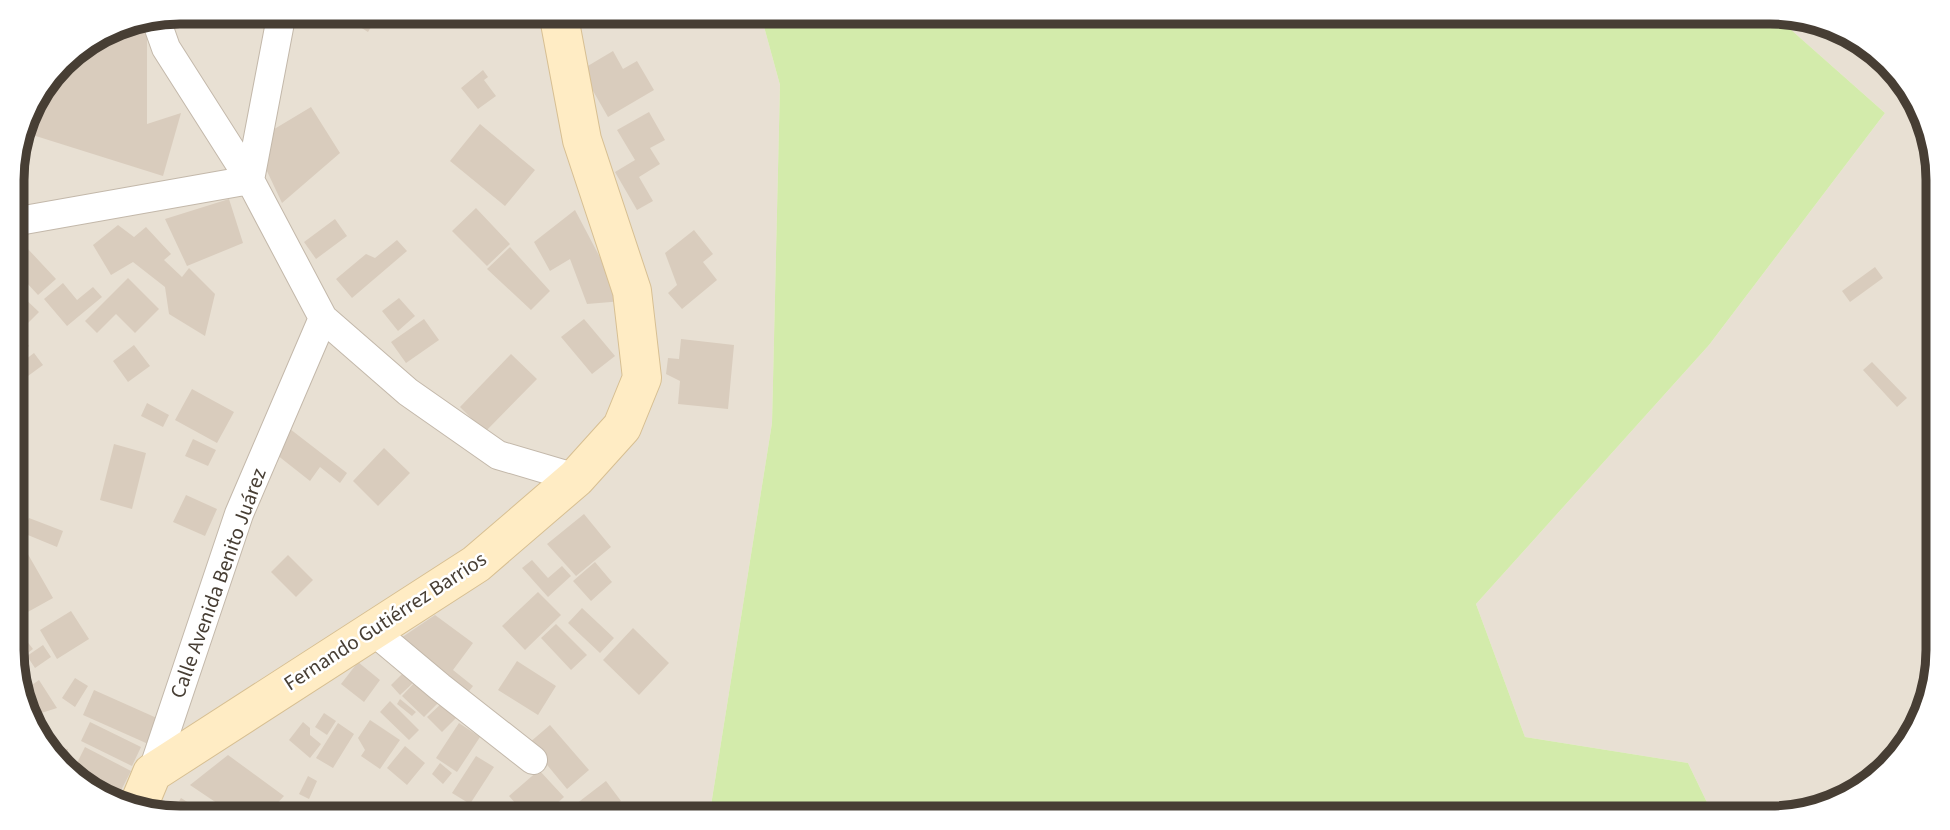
<svg xmlns="http://www.w3.org/2000/svg" width="1950" height="830" font-family="'Source Sans 3',sans-serif">
<style>
.residential{fill:#e8e0d3}
.green{fill:#d3ebab}
.building{fill:#d9ccbd}
.lines{fill:none;stroke-linecap:round;stroke-linejoin:round}
.street-casing{stroke:#c3b8aa;stroke-width:30}
.secondary-casing{stroke:#d7bf92;stroke-width:40}
.street{stroke:#fff;stroke-width:28}
.secondary{stroke:#ffecc4;stroke-width:38}
.labels{text-anchor:middle;stroke-width:5;stroke-linejoin:round;paint-order:stroke}
.street-label{font-size:21px;fill:#473e34;stroke:#fff}
.rim{fill:none;stroke:#473e34;stroke-width:9}
</style>
<rect width="100%" height="100%" fill="#f4eee5"/>
<!-- residential -->
<path class="residential" d="M181,12H760L780,85L772,423L709,818H181L117,805L47,752L14,672L13,169L30,106L69,54L117,25Z
M1772,13L1833,25L1903,78L1936,158L1938,650L1925,713L1863,789L1780,817H1714L1688,763L1525,737L1476,604L1709,345L1885,113Z"/>
<!-- green -->
<path class="green" d="M760,12L1772,13L1885,113L1709,345L1476,604L1525,737L1688,763L1714,817L709,818L772,423L780,85Z"/>
<!-- building -->
<path class="building" d="M336,12H380L368,32Z
M118,25L147,33V124L181,113L163,176L23,132L30,106L69,54Z
M613,51L623,69L637,61L654,90L608,117L581,70Z
M483,70L488,77L484,80L496,96L478,109L461,88Z
M311,107L340,153L282,203L266,169L271,131Z
M649,112L665,140L650,148L660,164L639,177L653,201L637,210L615,172L635,160L617,130Z
M480,124L535,170L505,206L450,161Z
M229,199L243,243L187,266L165,219Z
M476,208L510,244L487,266L452,231Z
M575,210L623,301L587,304L570,259L550,271L534,242Z
M335,219L347,236L316,259L304,242Z
M118,225L134,237L146,227L171,254L164,260L182,277L189,268L215,294L205,336L169,314L165,287L133,262L111,275L93,245Z
M694,230L713,254L703,262L717,280L682,309L668,293L677,285L665,253Z
M397,240L407,251L352,298L336,279L366,254L375,258Z
M510,247L550,291L531,310L487,269Z
M27,248L56,279L38,295L13,268V260Z
M1875,267L1883,278L1850,302L1842,291Z
M128,278L159,309L135,333L116,314L97,333L85,321Z
M63,283L77,300L93,287L102,297L67,326L44,299Z
M20,294L39,312L26,325L13,311L20,304L13,297Z
M399,298L415,316L398,331L382,311Z
M424,319L439,340L406,363L391,342Z
M584,319L615,356L592,374L561,337Z
M13,326L29,346L13,359Z
M681,339L734,345L728,409L678,404L680,381L666,374L668,358L679,359Z
M134,345L150,366L128,382L113,361Z
M34,353L43,365L13,387V369Z
M511,354L537,379L485,432L460,407Z
M1872,362L1907,398L1897,407L1863,370Z
M192,389L234,412L217,443L175,420Z
M147,403L169,415L163,427L141,416Z
M290,429L347,473L340,483L320,467L310,481L272,451Z
M193,439L216,450L208,466L185,456Z
M114,444L146,453L132,509L100,500Z
M384,448L410,473L378,506L353,481Z
M1937,489V508L1928,494Z
M186,495L217,509L205,536L173,522Z
M584,514L611,547L576,576L547,544Z
M29,518L63,531L57,547L23,533Z
M13,528L53,598L26,613L14,590Z
M288,555L313,580L296,597L271,572Z
M532,560L548,578L562,566L571,576L548,597L522,568Z
M595,562L612,582L591,601L573,581Z
M538,592L561,615L525,650L502,626Z
M582,608L614,638L600,653L568,623Z
M71,611L89,639L57,659L40,630Z
M435,615L473,643L453,670L473,686L466,695L395,642Z
M556,624L587,655L571,670L541,638Z
M633,628L669,663L639,695L603,660Z
M26,640L33,649L21,658L26,672L16,676L14,672V645Z
M43,645L51,657L35,668L27,656Z
M517,661L556,686L538,715L498,690Z
M358,662L380,680L364,702L341,684Z
M403,673L413,683L400,695L391,685Z
M75,678L88,686L75,707L62,698Z
M39,680L57,708L35,715L22,692Z
M415,682L438,703L424,717L402,696Z
M94,690L159,719L155,747L83,715Z
M400,699L416,712L412,716L397,704Z
M390,701L419,730L409,740L380,712Z
M442,703L457,717L442,732L427,717Z
M324,713L336,721L327,735L315,727Z
M370,720L400,740L380,769L361,756L365,750L358,738Z
M90,722L141,747L132,766L81,741Z
M303,722L310,728V735L321,744L310,758L289,740Z
M338,723L354,734L333,768L316,758Z
M459,723L480,737L457,772L436,758Z
M550,725L589,770L567,789L529,743Z
M405,746L425,763L407,785L387,768Z
M45,747L68,749L66,767L47,752Z
M85,747L131,771L115,802L73,771Z
M228,755L284,796L264,818H239L190,785Z
M476,756L494,767L470,804L452,793Z
M440,763L452,773L443,784L432,774Z
M539,770L564,797L541,818H528L509,796Z
M308,776L317,781L309,799L299,794Z
M606,781L621,801L600,818H587L576,804Z
M181,798L213,818H181L170,816Z"/>
<g class="lines">
<!-- street casing -->
<g class="street-casing">
<path id="street" d="M155,17L166,48L250,180L323,318L408,392L498,455L576,478
M250,180L282,12
M13,222L250,180
M372,630L440,687L533,760
M152,773L239,514L323,318"/>
</g>
<!-- secondary casing -->
<g class="secondary-casing">
<path id="secondary" d="M137,809L152,773L476,564L576,478L622,427L642,378L632,291L582,140L558,12"/>
</g>
<!-- street -->
<use href="#street" class="street"/>
<!-- secondary -->
<use href="#secondary" class="secondary"/>
</g>
<g class="labels">
<!-- street labels -->
<g class="street-label">
<text transform="translate(218 583) rotate(-70)" y="7">Calle Avenida Benito Juárez</text>
<text transform="translate(385 621) rotate(-33)" y="7">Fernando Gutiérrez Barrios</text>
</g>
</g>
<!-- crop -->
<path d="M0 0H1950V830H0ZM180 24H1770A156 156 0 0 1 1926 180V650A156 156 0 0 1 1770 806H180A156 156 0 0 1 24 650V180A156 156 0 0 1 180 24Z" fill="#fff" fill-rule="evenodd"/>
<path class="rim" d="M180 24H1770A156 156 0 0 1 1926 180V650A156 156 0 0 1 1770 806H180A156 156 0 0 1 24 650V180A156 156 0 0 1 180 24Z"/>
</svg>
